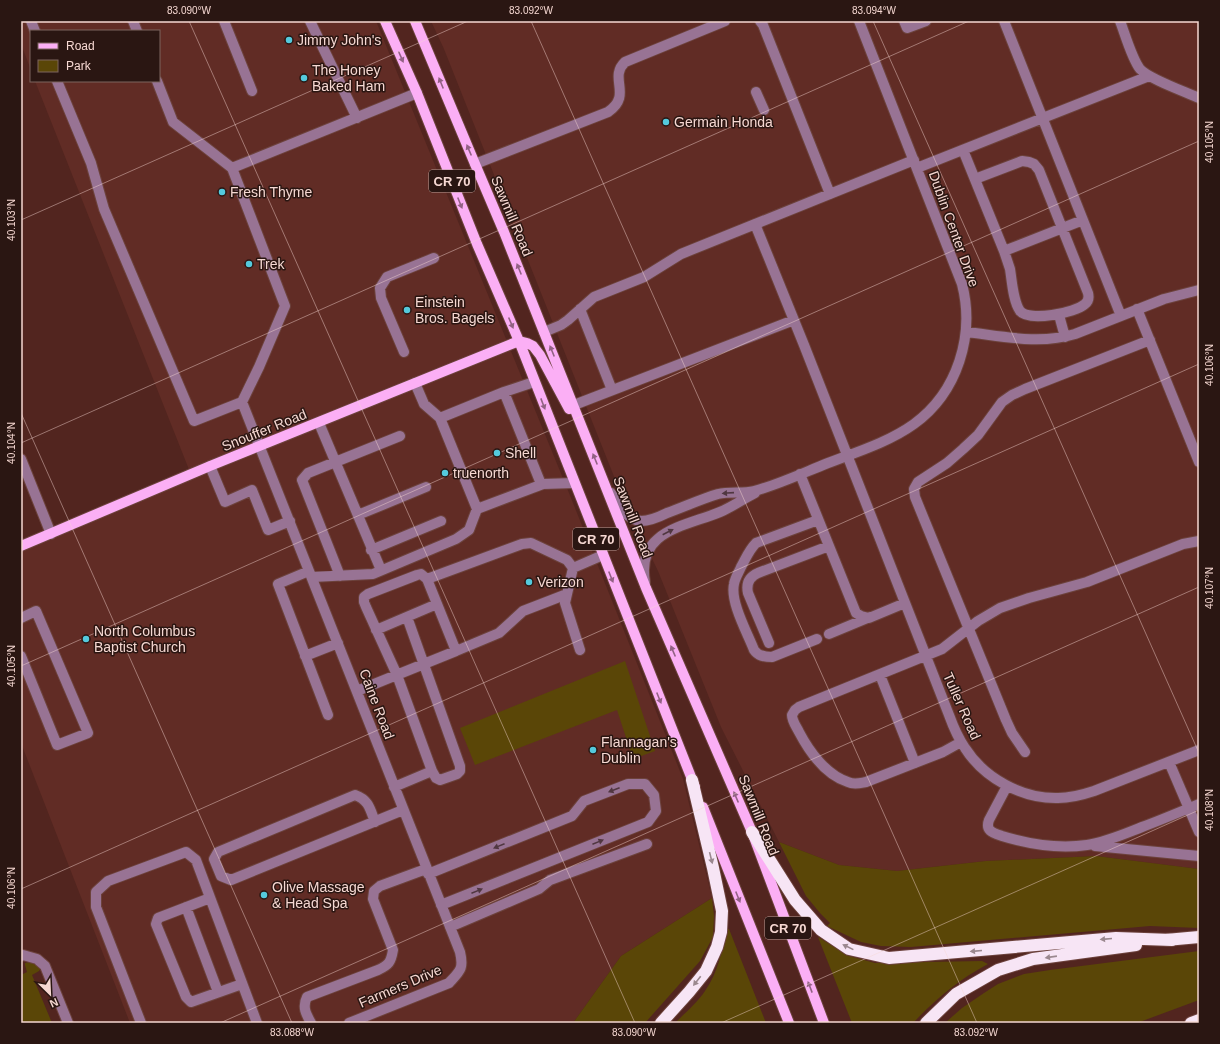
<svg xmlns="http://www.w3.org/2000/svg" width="1220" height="1044" font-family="Helvetica,sans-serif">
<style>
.built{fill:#612c25}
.green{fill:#5a4607}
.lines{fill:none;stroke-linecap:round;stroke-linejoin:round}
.minor-casing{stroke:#6c423c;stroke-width:12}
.major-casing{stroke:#6c423c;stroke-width:12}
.highway-casing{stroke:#6c423c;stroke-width:14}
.minor{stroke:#987394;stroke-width:10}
.major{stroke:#fbaff5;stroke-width:10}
.highway{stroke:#f7e5f5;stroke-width:12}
.oneway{fill:#926284}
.oneway2{fill:#503740}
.oneway3{fill:#9b888f}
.ticks{fill:none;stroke:#f6d8d2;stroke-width:1;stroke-opacity:0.45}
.poi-dot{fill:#54cadd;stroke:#2a1612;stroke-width:1.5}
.labels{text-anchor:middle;stroke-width:3;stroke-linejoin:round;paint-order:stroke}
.shield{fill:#2a1612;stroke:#b99e98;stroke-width:1}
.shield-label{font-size:13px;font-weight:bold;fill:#f6d8d2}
.poi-label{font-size:14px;fill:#f6d8d2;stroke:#2a1612;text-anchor:start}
.street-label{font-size:14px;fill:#f6d8d2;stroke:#2a1612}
.neatline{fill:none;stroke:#f6d8d2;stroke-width:1.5}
.ticks-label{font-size:10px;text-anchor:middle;fill:#f6d8d2}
</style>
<rect width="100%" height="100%" fill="#52251f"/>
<!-- built -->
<path class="built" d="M21,21H376L571,498L683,779L712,898L621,956L573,1023H130L21,743V540L190,472L35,81H159V31H31V70L21,44Z
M431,21H1199V869L1096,856L986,861L897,871L839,865L779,842L721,727L658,571L623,499L444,49Z"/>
<!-- green -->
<path class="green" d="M625,661L655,751L633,759L617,710L475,765L460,728Z
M779,842L839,865L897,871L986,861L1096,856L1199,869V928L1150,926L911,947L881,946L861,942L827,926L830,923L820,913L806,896Z
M712,898L714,916L713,937L700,961L645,1023H573L621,956Z
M727,929H729L766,1023H675C685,1013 697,1003 705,991C718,973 722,950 727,929Z
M818,937L849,956L875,963L982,961L988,964C958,980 937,998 913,1023H852Z
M1199,951V1000L1137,1023H945L962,1008L984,993L998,984L1024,974L1050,970Z
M30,962L35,963L41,968L39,971L32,975L52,1023H21V975L27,972L25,965V963Z"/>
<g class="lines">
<!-- minor casing -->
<g class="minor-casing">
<path id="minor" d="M31,21L35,31
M133,21L137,31
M224,21L252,91
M310,21L357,118
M760,21L763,25L830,194
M904,21L907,28L926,21
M1004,21L1121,316
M1120,21C1125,34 1132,59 1140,69C1149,79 1186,92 1199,98
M57,81L91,163L104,209L194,421L242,402
M157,81L173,122L232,168L285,306L259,367L242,402L460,952C464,969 460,971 449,983L349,1023
M756,92L764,110
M963,150L1004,251C1006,257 1008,263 1010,269C1012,281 1013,301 1020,311C1029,322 1075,313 1085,304C1089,301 1089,297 1088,293L1039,170L1034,164L1029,162L1022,161L975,179
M475,164L608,112C633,95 608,78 625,62L725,21
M232,168L417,93
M917,168L1149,76
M755,224L804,345L949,715C953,726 958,738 965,748C984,778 1022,799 1058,798C1070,798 1082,795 1094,791L1199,750
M1004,251L1083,220
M580,309L612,390
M1137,309L1199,462
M1059,315L1065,337
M544,332L561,325L568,320L594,297L644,277L681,254L914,160
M966,332C1002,336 1039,345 1075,334L1164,299L1199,290
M404,352L381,298L380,288L387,277L434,258
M415,383L424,404L440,418
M504,392L534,382
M574,405L794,320
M319,423L381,570
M21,459L51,534
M210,466L225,502L252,490L268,530L290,521
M800,474L856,613L861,616L869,618L905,603
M611,493C619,505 625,519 641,521C650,521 659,517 667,513C684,507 701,499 718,494C730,491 743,494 754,491C778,485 805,472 828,463C857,452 889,442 914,424C958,392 975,335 962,284L859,21
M477,509L440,418L504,392L541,484
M358,515L426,487
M371,550L441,521
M309,571L278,584L328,715
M340,576L302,480L308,473L400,436
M312,577L373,574L456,539L469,530L477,509L543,484L574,483
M645,582C636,531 683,527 720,512C732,507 743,499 755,493
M407,617L460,766V771L457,774L440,780L436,778L432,771
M21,618L36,611L88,733L57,745L21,656
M376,630L437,604
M829,634L870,617
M817,639L772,657C764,657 758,656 754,650C747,632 730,602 734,584C735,578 739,572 741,567C746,558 749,550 756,543L818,520
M769,643L748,593C746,584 749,577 758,573L829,546
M580,650L565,603L573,568L603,555
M456,651L499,633L523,611L567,594
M305,656L338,643
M880,675L915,763
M357,691L456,651L427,579L522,544L531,543L567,560L573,568
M961,742L943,752L866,782C860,783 854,785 848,782C826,775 809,751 799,732C796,726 792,721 792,715L795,710L799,707L942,649L978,621L1000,608L1029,598L1087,582L1183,544L1199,541
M1025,752L1012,733L1006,720L915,497L914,489L918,482L947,463L963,449L978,435L1002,402L1012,395L1025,389L1150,340
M1169,762L1199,832
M1007,786L989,820C985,831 993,833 1002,836C1028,844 1059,849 1087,845C1106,842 1124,834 1142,827C1161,820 1180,812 1199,804
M394,787L432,771L397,675L366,607L364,602V597L368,594L417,575L421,574L427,579
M375,822C370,809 369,800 355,795L218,852L214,859L221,876L231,880L403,810
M1095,846L1199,856
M428,874L572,816L584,801L628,784H645L654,795L656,811L648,822L441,905
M210,898L158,918L156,924L186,997L191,1002L242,984
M186,907L218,992
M450,927L539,889L550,880L647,844
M21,956L23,955L37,959L45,966L68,1023
M141,1023L96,907V892L108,881L186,852L196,860L257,1023
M311,1023C306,1014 302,1007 307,997L378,970C389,965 391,962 393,950L373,899L374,891L380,886L426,869"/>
</g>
<!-- major casing -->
<g class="major-casing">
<path id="major" d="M385,21L417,93L477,244L519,341L695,787
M415,21L475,164L504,232L646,588L752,832L824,1023
M519,341L527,343L533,346L540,355L569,409
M21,546L210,466L519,341
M703,807L789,1023"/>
</g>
<!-- highway casing -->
<g class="highway-casing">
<path id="highway" d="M752,832L795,900L821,930L849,949L889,958L1116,938L1172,940
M1166,940L1199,937
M661,1023L689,992L706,971L717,947L721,932L722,911L713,868L692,780
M926,1023L956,994L998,970L1033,959L1136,945
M1191,1023L1199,1020"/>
</g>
<!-- minor -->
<use href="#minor" class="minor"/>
<!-- major -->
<use href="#major" class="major"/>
<!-- highway -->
<use href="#highway" class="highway"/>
</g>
<!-- one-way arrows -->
<defs><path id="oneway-solid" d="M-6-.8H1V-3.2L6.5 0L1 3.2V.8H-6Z"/></defs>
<g class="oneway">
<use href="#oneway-solid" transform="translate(401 57) rotate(66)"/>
<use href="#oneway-solid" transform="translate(441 83) rotate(-112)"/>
<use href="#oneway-solid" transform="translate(469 150) rotate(-113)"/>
<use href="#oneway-solid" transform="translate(460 203) rotate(68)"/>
<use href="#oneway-solid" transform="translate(519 269) rotate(-112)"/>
<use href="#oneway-solid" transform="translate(511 323) rotate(67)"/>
<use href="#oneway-solid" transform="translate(552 351) rotate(-112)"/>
<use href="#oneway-solid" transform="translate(543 404) rotate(69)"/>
<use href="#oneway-solid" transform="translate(595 459) rotate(-112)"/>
<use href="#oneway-solid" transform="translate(611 577) rotate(68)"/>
<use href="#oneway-solid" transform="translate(673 651) rotate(-113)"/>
<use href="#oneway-solid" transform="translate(659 698) rotate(68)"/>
<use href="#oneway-solid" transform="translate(736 797) rotate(-113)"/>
<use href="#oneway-solid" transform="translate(738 897) rotate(68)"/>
<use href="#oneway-solid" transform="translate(810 987) rotate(-111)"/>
</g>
<g class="oneway2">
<use href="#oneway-solid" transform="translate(728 493) rotate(176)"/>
<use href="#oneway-solid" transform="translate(668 532) rotate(-27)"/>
<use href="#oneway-solid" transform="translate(614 790) rotate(159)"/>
<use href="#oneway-solid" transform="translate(598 842) rotate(-22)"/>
<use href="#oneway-solid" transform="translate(499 846) rotate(158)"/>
<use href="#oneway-solid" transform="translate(477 891) rotate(-22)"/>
</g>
<g class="oneway3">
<use href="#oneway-solid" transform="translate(711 858) rotate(76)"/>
<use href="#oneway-solid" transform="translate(1106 939) rotate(175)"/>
<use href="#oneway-solid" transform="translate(848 947) rotate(-154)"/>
<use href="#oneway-solid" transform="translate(976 951) rotate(175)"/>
<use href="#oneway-solid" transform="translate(1051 957) rotate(172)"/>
<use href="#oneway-solid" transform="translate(697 981) rotate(128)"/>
</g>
<!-- ticks -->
<path class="ticks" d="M189,21L635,1023M531,21L977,1023M873,21L1199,753M21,220L468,21M21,413L292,1023M21,443L969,21M21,666L1199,141M21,889L1199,364M220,1023L1199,587M721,1023L1199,810"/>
<!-- markers -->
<g class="poi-dot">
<circle cx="289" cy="40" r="4"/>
<circle cx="304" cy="78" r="4"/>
<circle cx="666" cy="122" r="4"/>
<circle cx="222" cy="192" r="4"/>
<circle cx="249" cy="264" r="4"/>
<circle cx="407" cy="310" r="4"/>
<circle cx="497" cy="453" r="4"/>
<circle cx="445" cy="473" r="4"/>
<circle cx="529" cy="582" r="4"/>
<circle cx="86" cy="639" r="4"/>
<circle cx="593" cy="750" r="4"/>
<circle cx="264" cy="895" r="4"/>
</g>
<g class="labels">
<!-- shield labels -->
<g class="shield">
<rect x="429" y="170" width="46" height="22" rx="3"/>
<rect x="573" y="528" width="46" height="22" rx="3"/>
<rect x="765" y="917" width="46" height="22" rx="3"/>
</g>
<g class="shield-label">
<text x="452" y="186">CR 70</text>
<text x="596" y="544">CR 70</text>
<text x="788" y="933">CR 70</text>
</g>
<!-- poi labels -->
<g class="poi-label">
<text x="297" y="45">Jimmy John's</text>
<text x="312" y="75">The Honey<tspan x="312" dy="16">Baked Ham</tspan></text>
<text x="674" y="127">Germain Honda</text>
<text x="230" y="197">Fresh Thyme</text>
<text x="257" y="269">Trek</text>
<text x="415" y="307">Einstein<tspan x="415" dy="16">Bros. Bagels</tspan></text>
<text x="505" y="458">Shell</text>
<text x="453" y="478">truenorth</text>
<text x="537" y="587">Verizon</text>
<text x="94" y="636">North Columbus<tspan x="94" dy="16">Baptist Church</tspan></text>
<text x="601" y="747">Flannagan's<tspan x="601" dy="16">Dublin</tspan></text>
<text x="272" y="892">Olive Massage<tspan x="272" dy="16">&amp; Head Spa</tspan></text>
</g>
<!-- street labels -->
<g class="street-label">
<text transform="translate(512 216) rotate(67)" y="5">Sawmill Road</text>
<text transform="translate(954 229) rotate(70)" y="5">Dublin Center Drive</text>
<text transform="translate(264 430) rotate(-22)" y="5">Snouffer Road</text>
<text transform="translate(633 517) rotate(69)" y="5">Sawmill Road</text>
<text transform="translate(377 704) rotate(69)" y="5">Caine Road</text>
<text transform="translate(962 706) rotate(66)" y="5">Tuller Road</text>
<text transform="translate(759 815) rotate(68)" y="5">Sawmill Road</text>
<text transform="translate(400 986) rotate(-23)" y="5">Farmers Drive</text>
</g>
</g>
<!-- border -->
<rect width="1220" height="1044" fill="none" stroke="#2a1612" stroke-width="44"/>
<!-- legend -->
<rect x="30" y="30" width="130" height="52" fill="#2a1612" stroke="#7c645f"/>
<rect x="38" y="43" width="20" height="6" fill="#fbaff5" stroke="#7c645f"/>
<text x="66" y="50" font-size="12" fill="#f6d8d2">Road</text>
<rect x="38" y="60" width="20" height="12" fill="#5a4607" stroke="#7c645f"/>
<text x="66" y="70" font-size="12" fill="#f6d8d2">Park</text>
<!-- north arrow -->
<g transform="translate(50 994) rotate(156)" stroke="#2a1612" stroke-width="3" paint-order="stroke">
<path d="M0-3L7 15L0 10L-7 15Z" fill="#f6d8d2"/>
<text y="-6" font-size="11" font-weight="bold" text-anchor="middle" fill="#f6d8d2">N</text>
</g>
<rect x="22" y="22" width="1176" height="1000" class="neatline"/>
<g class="ticks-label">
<text x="189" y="14">83.090°W</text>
<text x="531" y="14">83.092°W</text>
<text x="874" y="14">83.094°W</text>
<text transform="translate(1209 142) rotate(-90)" y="4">40.105°N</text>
<text transform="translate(11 220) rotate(-90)" y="4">40.103°N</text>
<text transform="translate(1209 365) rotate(-90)" y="4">40.106°N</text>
<text transform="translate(11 443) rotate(-90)" y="4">40.104°N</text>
<text transform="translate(1209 588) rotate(-90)" y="4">40.107°N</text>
<text transform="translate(11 666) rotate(-90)" y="4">40.105°N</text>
<text transform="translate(1209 810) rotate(-90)" y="4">40.108°N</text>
<text transform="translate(11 888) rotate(-90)" y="4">40.106°N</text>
<text x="292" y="1036">83.088°W</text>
<text x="634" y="1036">83.090°W</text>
<text x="976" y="1036">83.092°W</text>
</g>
</svg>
